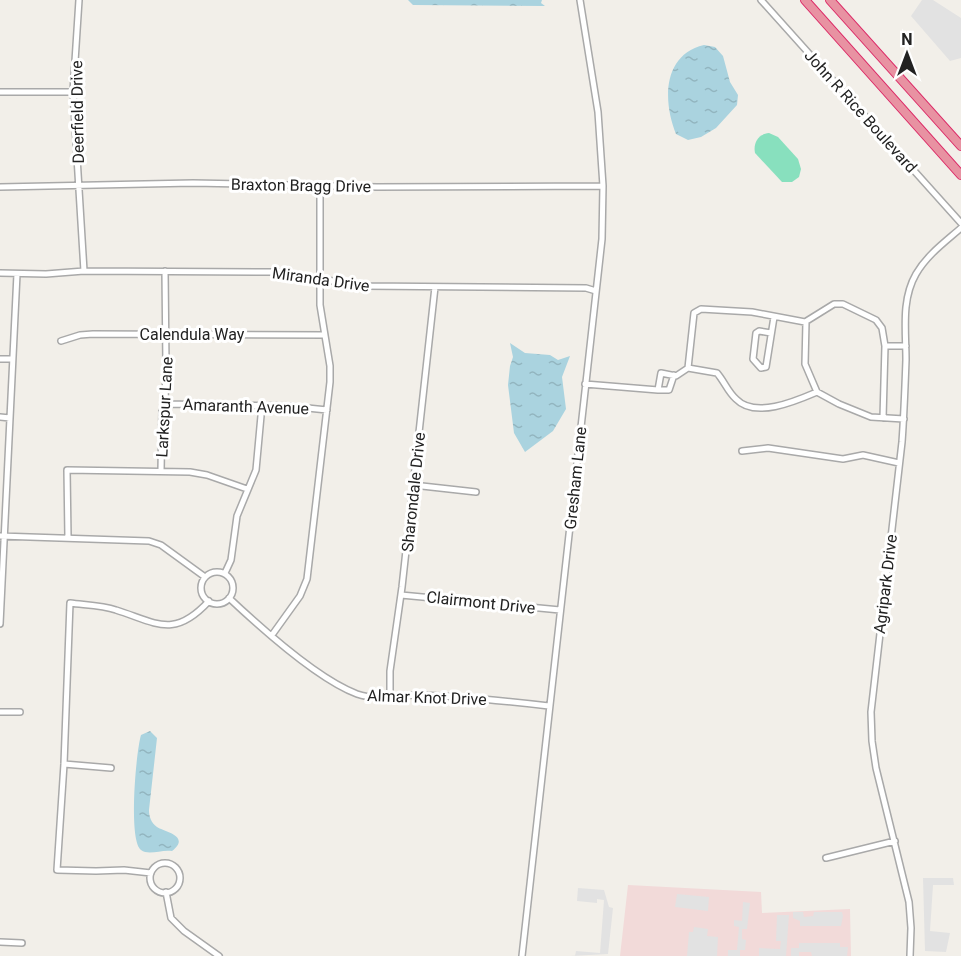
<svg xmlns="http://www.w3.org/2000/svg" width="961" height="956" font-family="Roboto,sans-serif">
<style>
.commercial{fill:#f2dad9}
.pitch{fill:#88e0be}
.parking{fill:#e2e2e2}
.water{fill:url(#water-ripples)}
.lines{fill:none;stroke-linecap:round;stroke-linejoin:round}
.minor-casing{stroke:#a9a9a9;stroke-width:8}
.highway-casing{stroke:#dc2a67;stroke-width:10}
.minor{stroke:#fff;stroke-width:5}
.highway{stroke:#e892a2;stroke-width:8}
.labels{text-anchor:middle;stroke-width:6;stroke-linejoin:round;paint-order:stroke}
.street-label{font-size:16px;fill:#222;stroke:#fff}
</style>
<defs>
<pattern id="water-ripples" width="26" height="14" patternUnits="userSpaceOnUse" patternTransform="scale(1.5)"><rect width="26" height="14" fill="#aad3df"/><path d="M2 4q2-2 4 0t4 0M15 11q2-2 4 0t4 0" fill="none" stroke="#92b5bf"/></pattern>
</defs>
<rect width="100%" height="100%" fill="#f2efe9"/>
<!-- commercial -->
<path class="commercial" d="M628,885L761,892L762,913L850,909L851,956H620Z"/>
<!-- pitch -->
<path class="pitch" d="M769,133L778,137L798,159L801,169L799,177L792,182H782L755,153C753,143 758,134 769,133Z"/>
<!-- parking -->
<path class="parking" d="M922,0H933L961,18V58L950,61L911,16Z
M923,878H953L954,885H933L930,931L950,933L946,952L925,951Z
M578,888L604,890L609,907L613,908L608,954L570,956H575L576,951L600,953L604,900L597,899V903L577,901Z
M677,894L709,897L708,911L675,907Z
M743,902L750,903L747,929H742V939L746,940L745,950H740V956H728V950H737L739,927L734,926V920L742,921Z
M793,912H803L804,917L813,916L814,912H842L843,916L841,926H800V921L793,918Z
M777,915H789L786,956H759V948L780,949L781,941H776Z
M694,927L708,929L707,936L718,937L717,956H687L689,932H693Z
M799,943H840V947H848L847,956H812L811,952H799V956H791V948H799Z"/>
<!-- water -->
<path class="water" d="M408,0H542L541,3L545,6L413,5Z
M704,45L715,47L723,56L730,82L738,95L737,105L716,128L701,137L688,140L676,134C663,102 662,55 704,45Z
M510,343L525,353L550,355L558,360L570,356L562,377L566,409L553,431L525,452L514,433L508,385L510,366L513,357Z
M150,731L157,738L149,810C149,816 151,823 157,827C165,832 191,836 172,851C162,849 149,856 141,850C128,840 136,752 141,735Z"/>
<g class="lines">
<!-- minor casing -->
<g class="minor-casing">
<path id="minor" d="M79,0L73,92L84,271
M761,0L961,223
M0,92H73
M0,187L193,183L377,187L603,186
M0,273L46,274L84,271L278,272L363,286L586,288L596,291
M806,322L805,364L817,392
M771,333L759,331L756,333L753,359L761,368L766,367L774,317
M61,341L80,335L93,334L325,335
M0,359H12
M688,368L717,373C724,381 728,392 736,399C755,419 796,401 817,392L839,404L871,417L904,419
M585,384L658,390L661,373L676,376L688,368L694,313L701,309L752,312L805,322L834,304H843L876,320L882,328L885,346H906
M658,390H669L674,375
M165,404L288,406L327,410
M0,417L10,418
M883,418L885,346
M742,451L768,448L843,459L863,455L899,463
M161,471L162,411L165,404L166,365L165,271
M413,485L476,492
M0,536L149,541L161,545L205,577
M68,537L67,470L190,472L207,475L247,489
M201 588a16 16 0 1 1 32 0a16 16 0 1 1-32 0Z
M225,573L231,560L237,516L256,470L262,405
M401,595L560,610
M229,598C262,629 317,679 357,694C377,701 397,695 417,695C461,696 505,701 549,706
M0,624L17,274
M272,635L300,596L307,579L330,382V366L320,305V186
M390,698V671L402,587L435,287
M0,712H20
M64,764L111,768
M826,858L895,841
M150 878a15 15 0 1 1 30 0a15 15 0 1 1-30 0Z
M151,873L124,870L96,871L57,870L64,764L70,603C85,605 102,605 116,610C157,623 174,639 209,601
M166,892L171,918L184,931L219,956
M0,942L22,943
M522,956L602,239L603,186L598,112L580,0
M910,956L911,928L909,902L876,768L872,741L871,712L902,442C904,415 905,387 906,360C906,331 901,300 916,274C927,255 945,242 961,228"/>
</g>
<!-- highway casing -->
<g class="highway-casing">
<path id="highway" d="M805,0L961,175
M830,0L961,146"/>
</g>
<!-- minor -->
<use href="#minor" class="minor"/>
<!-- highway -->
<use href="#highway" class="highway"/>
</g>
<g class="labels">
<!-- street labels -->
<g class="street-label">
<text transform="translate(861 111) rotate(48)" y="6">John R Rice Boulevard</text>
<text transform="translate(77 112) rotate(-91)" y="6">Deerfield Drive</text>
<text transform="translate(301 185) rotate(1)" y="6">Braxton Bragg Drive</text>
<text transform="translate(321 279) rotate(8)" y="6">Miranda Drive</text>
<text x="192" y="340">Calendula Way</text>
<text transform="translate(246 406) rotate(2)" y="6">Amaranth Avenue</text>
<text transform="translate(164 407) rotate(-87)" y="6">Larkspur Lane</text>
<text transform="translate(575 478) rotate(-84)" y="6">Gresham Lane</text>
<text transform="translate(413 492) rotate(-84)" y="6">Sharondale Drive</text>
<text transform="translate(885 584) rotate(-83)" y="6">Agripark Drive</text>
<text transform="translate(481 602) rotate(6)" y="6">Clairmont Drive</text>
<text transform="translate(427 697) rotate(2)" y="6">Almar Knot Drive</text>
</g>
</g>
<!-- north arrow -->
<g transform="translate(907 54)" stroke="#ffffff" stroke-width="4.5" paint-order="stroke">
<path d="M0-4.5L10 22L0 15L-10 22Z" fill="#222222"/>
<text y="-9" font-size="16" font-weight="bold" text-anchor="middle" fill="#222222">N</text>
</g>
</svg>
